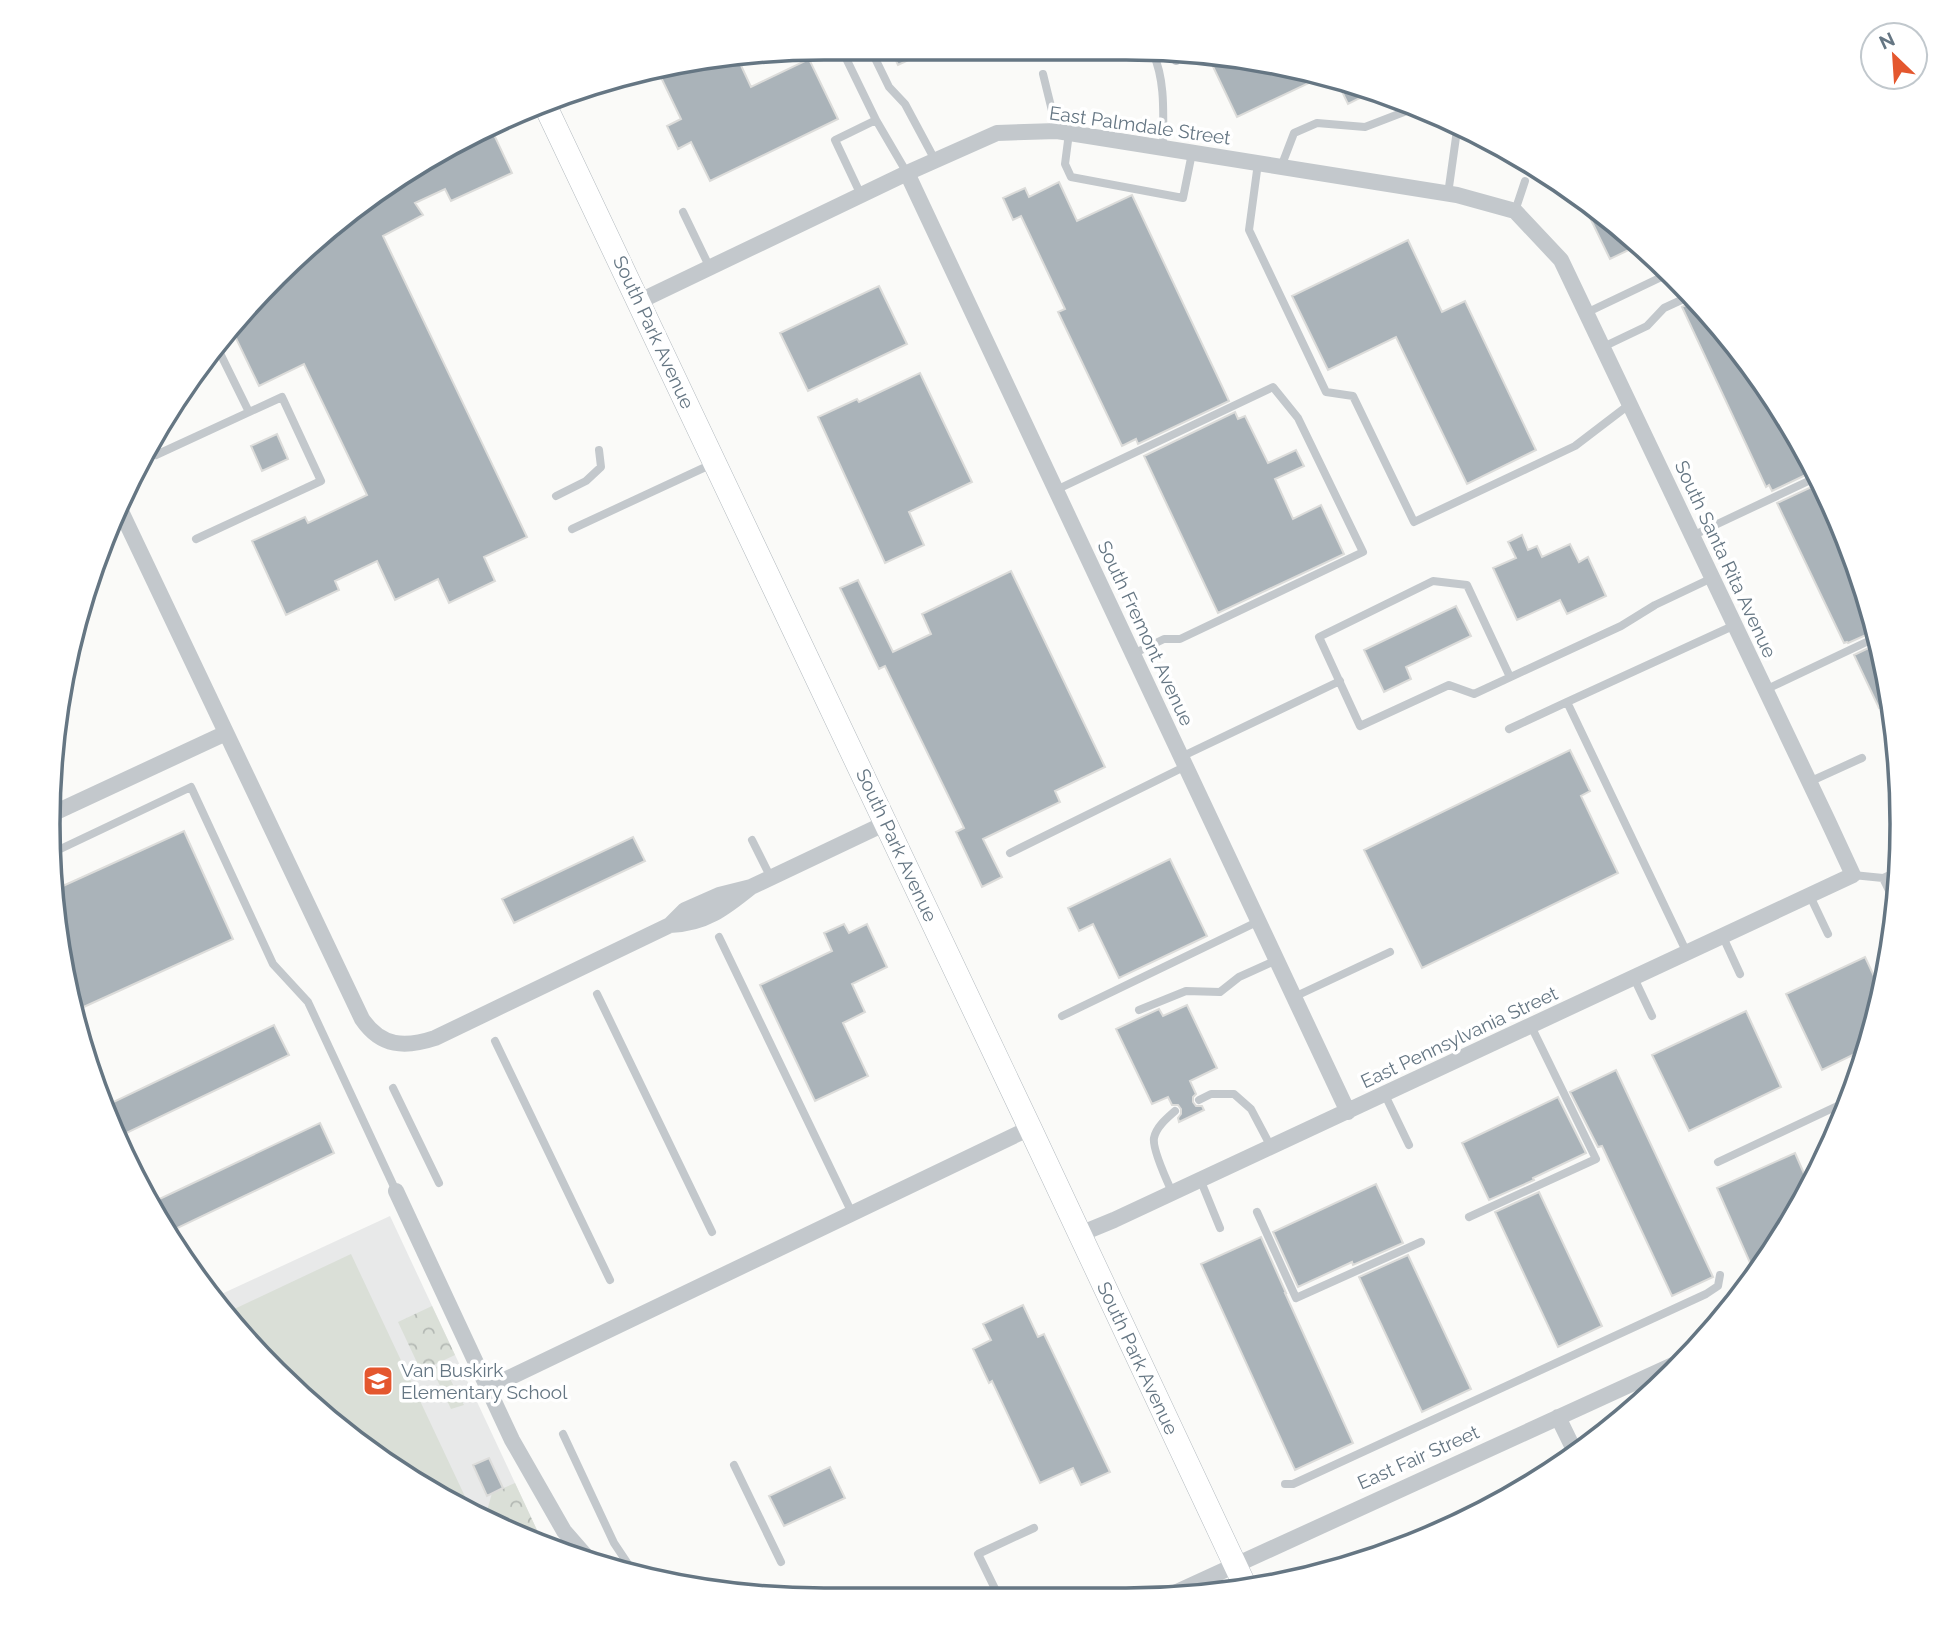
<svg xmlns="http://www.w3.org/2000/svg" width="1950" height="1647" font-family="Raleway,sans-serif">
<style>
.built{fill:#e8e9e9}
.grass{fill:#dadfd7}
.forest{fill:url(#forest-crowns)}
.building{fill:#aab3b9;stroke:#dcdcda;stroke-width:2}
.lines{fill:none;stroke-linecap:round;stroke-linejoin:round}
.secondary-casing{stroke:#b3babf;stroke-width:24}
.lane{stroke:#c3c8cc;stroke-width:8}
.street{stroke:#c3c8cc;stroke-width:16}
.secondary{stroke:#fff;stroke-width:23}
.labels{text-anchor:middle;stroke-width:7;stroke-linejoin:round;paint-order:stroke}
.street-label{font-size:19px;fill:#657683;stroke:#fff}
.poi-label{font-size:19px;fill:#657683;stroke:#fff;text-anchor:start}
.rim{fill:none;stroke:#657683;stroke-width:3.5}
</style>
<defs>
<pattern id="forest-crowns" width="20" height="18" patternUnits="userSpaceOnUse" patternTransform="scale(1.75)"><rect width="20" height="18" fill="#dadfd7"/><path d="M2 6a3 3 0 1 1 6 0M12 15a3 3 0 1 1 6 0" fill="none" stroke="#b4b9b4"/></pattern>
</defs>
<rect width="100%" height="100%" fill="#fafaf8"/>
<!-- built -->
<path class="built" d="M390,1216L544,1545L436,1496L311,1407L215,1297Z"/>
<!-- grass -->
<path class="grass" d="M351,1254L469,1505L462,1508L436,1496L311,1407L228,1312Z
M442,1364L464,1405L451,1409L432,1369Z"/>
<!-- forest -->
<path class="forest" d="M432,1306L455,1355L421,1371L398,1322Z
M515,1483L544,1545L485,1518L492,1493Z"/>
<!-- building -->
<path class="building" d="M890,48L901,49H932L898,65Z
M1207,54H1227L1328,74L1237,117Z
M738,59L751,87L809,59L838,119L710,181L691,142L678,149L667,126L681,119L657,69Z
M1335,77L1374,91L1348,104Z
M489,124L512,173L451,201L445,189L415,203L423,215L383,236L527,537L484,557L495,581L449,603L438,579L395,600L377,561L335,581L339,590L286,615L252,541L305,517L308,523L367,495L304,364L259,386L232,330L312,240L480,127Z
M1059,182L1077,221L1132,195L1229,401L1138,444L1136,439L1122,446L1058,312L1065,309L1021,216L1013,220L1003,198L1025,188L1029,197Z
M1579,195L1599,207L1641,244L1610,259Z
M1408,240L1442,312L1465,301L1536,450L1467,484L1396,337L1328,370L1292,296Z
M879,286L907,344L808,391L780,333Z
M1696,300L1772,393L1814,471L1772,491L1769,485L1766,487L1682,307Z
M920,373L972,482L909,512L924,545L885,563L818,417L857,399L859,402Z
M1235,412L1238,419L1245,416L1268,463L1296,450L1304,466L1275,479L1293,519L1321,505L1344,554L1218,613L1144,456Z
M277,434L288,459L262,471L251,446Z
M1820,483L1844,527L1875,631L1848,643L1847,642L1844,643L1777,503Z
M1522,535L1528,550L1537,546L1542,557L1570,544L1579,562L1588,557L1606,596L1567,614L1560,600L1517,620L1493,568L1516,558L1508,542Z
M1011,571L1105,767L1055,791L1060,802L983,839L1002,877L982,887L956,832L964,828L885,666L879,669L840,588L858,580L893,652L931,634L922,614Z
M1456,606L1471,636L1406,667L1411,679L1384,692L1364,650Z
M1879,643L1888,672L1891,703L1879,708L1854,655Z
M1570,750L1590,791L1581,796L1618,873L1422,968L1364,850Z
M184,831L233,939L77,1010L54,925V890Z
M633,837L645,861L514,923L502,899Z
M1170,859L1207,936L1119,978L1093,924L1079,931L1068,908Z
M844,924L849,933L867,924L887,967L852,984L865,1012L843,1023L868,1076L815,1101L760,985L832,951L824,933Z
M1865,957L1882,993L1865,1049L1822,1070L1786,994Z
M1187,1005L1217,1068L1190,1081L1196,1094L1193,1097V1102L1196,1106H1202L1204,1110L1179,1122L1178,1118L1181,1114V1109L1178,1105H1172L1168,1097L1152,1104L1116,1029L1159,1009L1163,1016Z
M1746,1011L1781,1087L1689,1131L1652,1055Z
M274,1025L289,1055L116,1138L106,1120L103,1107Z
M1616,1070L1713,1277L1672,1296L1602,1146L1598,1147L1570,1092Z
M1558,1097L1586,1153L1533,1178L1534,1180L1489,1200L1462,1143Z
M320,1123L334,1153L167,1233L151,1203Z
M1795,1153L1809,1185L1772,1255L1751,1265L1717,1188Z
M1376,1184L1403,1243L1353,1265L1352,1262L1298,1287L1273,1232Z
M1539,1192L1602,1326L1558,1347L1495,1212Z
M1261,1237L1286,1293H1285L1353,1443L1295,1470L1201,1264Z
M1408,1255L1471,1389L1422,1412L1359,1277Z
M1023,1305L1038,1337L1044,1334L1110,1472L1081,1485L1073,1468L1040,1483L992,1381L989,1383L973,1349L991,1340L983,1324Z
M489,1458L503,1488L487,1496L473,1465Z
M830,1467L845,1498L784,1526L769,1496Z"/>
<g class="lines">
<!-- secondary casing -->
<g class="secondary-casing">
<path id="secondary" d="M544,103L1030,1128L1246,1588"/>
</g>
<!-- lane -->
<path class="lane" d="M841,48L876,120L835,140L861,195
M870,48L889,87L905,104L935,160
M1153,53C1166,82 1163,116 1163,148
M1176,61L1177,53
M1043,74L1057,131
M876,120L907,173
M1069,133L1065,164L1071,177L1183,198L1192,153
M1258,163L1249,230L1326,392L1353,396L1414,522L1575,446L1630,404
M1281,167L1294,133L1317,123L1365,127L1417,107
M1448,194L1458,123
M1515,211L1525,181
M683,212L710,268
M1586,313L1672,272
M217,347L249,412
M1603,347L1647,326L1664,308L1692,295
M156,455L282,397L321,481L196,539
M1056,490L1273,387L1298,418L1363,552L1180,639H1164L1133,654
M556,496L586,481L601,467L599,450
M572,529L712,464
M1692,536L1817,477
M1510,677L1467,585L1433,581L1319,637L1360,726L1449,685L1474,694L1621,626L1655,605L1712,578
M1765,690L1877,637
M1509,729L1567,702
M1181,757L1340,681
M1809,782L1862,758
M752,840L771,878
M54,852L191,787L273,964L308,1002L396,1191
M1010,853L1186,766
M1853,875L1883,878L1898,871
M1883,878L1895,903
M1810,896L1828,934
M719,937L852,1213
M1723,937L1740,974
M1687,953L1567,702L1735,625
M1634,978L1652,1016
M597,994L712,1232
M1294,997L1390,952
M1139,1010L1186,991L1220,992L1239,977L1277,960
M1062,1016L1259,921
M495,1041L610,1280
M393,1088L439,1183
M1385,1095L1409,1145
M1199,1100L1211,1094H1234L1251,1109L1271,1147
M1718,1162L1850,1100
M1200,1179L1220,1228
M1172,1192C1167,1181 1152,1149 1154,1138C1156,1127 1167,1118 1175,1111
M1257,1212L1296,1298L1421,1242
M1469,1217L1596,1159L1531,1026
M563,1434L614,1543L632,1570
M734,1465L781,1562
M1285,1484H1293L1706,1294L1718,1286L1720,1275
M1000,1599L978,1554L1034,1528
M1066,1599H1067"/>
<!-- street -->
<path class="street" d="M907,173L1348,1112
M640,301L907,173L997,133L1057,131L1457,195L1515,211L1561,260L1827,819L1853,875L1114,1220L1080,1234
M118,505L362,1019C381,1047 405,1048 435,1038L670,925
M54,813L226,733
M751,887C725,908 705,924 670,925L685,910L719,895L751,887L886,823
M396,1191L512,1440L564,1531L591,1562
M488,1388L1030,1128
M1558,1417L1576,1454
M1168,1596L1686,1359"/>
<!-- secondary -->
<use href="#secondary" class="secondary"/>
</g>
<!-- icons -->
<defs>
<g id="school-square" transform="scale(1.575)"><rect x="-9" y="-9" width="18" height="18" rx="4" fill="#e4572e" stroke="#fff"/><path d="M0-5L7-2L0 1L-7-2ZM-4 1L0 2.5L4 1V4Q0 6-4 4Z" fill="#fff"/></g>
</defs>
<g fill-rule="evenodd">
<use href="#school-square" x="378" y="1381"/>
</g>
<g class="labels">
<!-- street labels -->
<g class="street-label">
<text transform="translate(1140 125) rotate(8)" y="7">East Palmdale Street</text>
<text transform="translate(654 332) rotate(65)" y="7">South Park Avenue</text>
<text transform="translate(1726 559) rotate(65)" y="7">South Santa Rita Avenue</text>
<text transform="translate(1146 633) rotate(65)" y="7">South Fremont Avenue</text>
<text transform="translate(897 845) rotate(65)" y="7">South Park Avenue</text>
<text transform="translate(1459 1037) rotate(-25)" y="7">East Pennsylvania Street</text>
<text transform="translate(1138 1358) rotate(65)" y="7">South Park Avenue</text>
<text transform="translate(1418 1457) rotate(-24)" y="7">East Fair Street</text>
</g>
<!-- poi labels -->
<g class="poi-label">
<text x="401" y="1377">Van Buskirk<tspan x="401" dy="22">Elementary School</tspan></text>
</g>
</g>
<!-- crop -->
<path d="M0 0H1950V1647H0ZM824 60H1126A764 764 0 0 1 1890 824V824A764 764 0 0 1 1126 1588H824A764 764 0 0 1 60 824V824A764 764 0 0 1 824 60Z" fill="#fff" fill-rule="evenodd"/>
<path class="rim" d="M824 60H1126A764 764 0 0 1 1890 824V824A764 764 0 0 1 1126 1588H824A764 764 0 0 1 60 824V824A764 764 0 0 1 824 60Z"/>
<!-- north arrow -->
<g transform="translate(1894 56) rotate(335)"><circle r="33" fill="#ffffff" stroke="#c1c8cd" stroke-width="2"/>
<path d="M0-5L12 26L0 18L-12 26Z" fill="#e4572e"/>
<text y="-10" font-size="19" font-weight="bold" text-anchor="middle" fill="#657683">N</text>
</g>
</svg>
